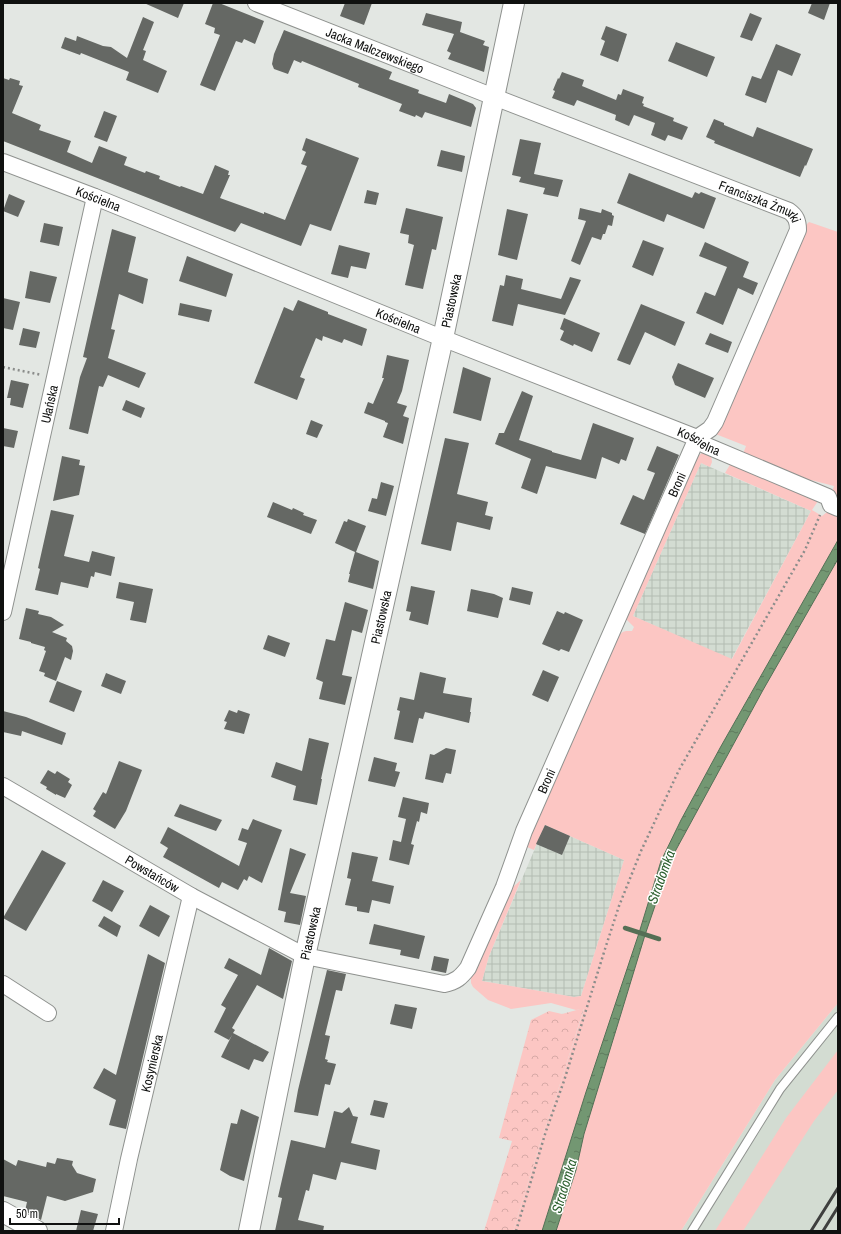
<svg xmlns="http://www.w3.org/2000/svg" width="841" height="1234" font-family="'Archivo Narrow',sans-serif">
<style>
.built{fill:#d3dcd2}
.industrial{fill:url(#industrial-grid)}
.grass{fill:#fcc6c3}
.forest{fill:url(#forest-crowns)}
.water{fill:url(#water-ripples);stroke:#556f55}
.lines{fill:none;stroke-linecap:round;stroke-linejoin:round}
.stream{stroke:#556f55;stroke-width:4.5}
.building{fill:#656864}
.service-casing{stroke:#8f928f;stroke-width:10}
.minor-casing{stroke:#8f928f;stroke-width:18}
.tertiary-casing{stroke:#8f928f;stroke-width:22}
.path{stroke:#8b8d8b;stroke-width:2.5;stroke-dasharray:2 3;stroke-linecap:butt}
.service{stroke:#fff;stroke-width:8}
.minor{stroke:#fff;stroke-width:16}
.tertiary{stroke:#fff;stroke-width:20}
.rail{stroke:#3e3f3e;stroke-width:3}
.labels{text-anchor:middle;stroke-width:3;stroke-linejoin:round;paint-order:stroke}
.street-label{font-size:13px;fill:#101110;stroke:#fff}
.water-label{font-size:14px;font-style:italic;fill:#2a5e2c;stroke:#fff}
</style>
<defs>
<pattern id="industrial-grid" width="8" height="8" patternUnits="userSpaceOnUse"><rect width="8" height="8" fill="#d3dcd2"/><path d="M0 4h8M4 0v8" fill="none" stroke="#b4bcb3"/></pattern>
<pattern id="forest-crowns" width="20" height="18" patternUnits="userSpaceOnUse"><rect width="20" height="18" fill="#fcc6c3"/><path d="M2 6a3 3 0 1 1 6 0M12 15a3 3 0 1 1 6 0" fill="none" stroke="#d7a9a6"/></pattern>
<pattern id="water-ripples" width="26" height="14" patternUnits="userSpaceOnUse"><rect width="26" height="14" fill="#739772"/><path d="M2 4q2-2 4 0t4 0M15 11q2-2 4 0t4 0" fill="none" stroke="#5d7a5c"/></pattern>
</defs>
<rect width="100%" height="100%" fill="#e3e7e3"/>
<!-- built -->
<path class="built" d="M838,1003V1231H681L775,1080Z"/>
<!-- industrial -->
<path class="industrial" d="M701,463L811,511L731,660L633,616Z
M545,825L624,860L581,996L574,997L482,981L489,956Z"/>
<!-- grass -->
<path class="grass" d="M809,222L838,232V506L832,492L834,486L811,480H806L743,454L746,446L713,433L805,226Z
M703,452L711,455L712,462L710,467L701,463L633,616L732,659L811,511L725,473L731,463L818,501L812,510L822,516L831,509L838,512V540L720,748L681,820L661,861L639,933L586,1092L542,1231H513L543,1134L561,1081L584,1009L576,1010L551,1003L511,1009L488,1000L473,987L471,983V973L506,893L521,880L489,956L482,981L574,997L581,996L624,860L545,825L534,850L527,847L528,833L618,637C623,630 625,631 632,631L634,627L626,619L627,616L626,608L695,459Z
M838,559V1003L775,1080L681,1231H556L576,1170L584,1134L620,1017L645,935L671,859L763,690Z
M838,1050V1090L814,1121L743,1231H715L786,1118Z"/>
<!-- forest -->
<path class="forest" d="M584,1008L561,1081L543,1134L513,1231H484L512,1141L499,1138L531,1020L549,1011L562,1014Z"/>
<!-- water -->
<path class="water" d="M838,540V559L763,690L671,859L645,935L620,1017L584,1134L576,1170L556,1231H542L586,1092L639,933L661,861L681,820L720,748Z"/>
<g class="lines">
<!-- stream -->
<path class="stream" d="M625,928L659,939"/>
</g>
<!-- building -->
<path class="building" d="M144,3H184L178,18Z
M213,3H219L264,21L255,44L244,39L242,43L236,41L215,91L200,85L220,35L214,33L215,28L205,24Z
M345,3H372L364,25L340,16Z
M812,3H830L824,20L808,13Z
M426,13L462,22L460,32L485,41L483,45L489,47L484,72L448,59L451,53L447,51L454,34L422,25Z
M750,13L762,18L752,41L740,37Z
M143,17L154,22L143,50L146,51L143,60L167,71L158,93L126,80L129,72L81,53L80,55L61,48L65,37L76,41L77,36L103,46L111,47L127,58Z
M606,26L627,34L618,62L600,55L605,41L601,39Z
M284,30L392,72L389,79L419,90L418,93L446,103L449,94L473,104L476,108L471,127L425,112L422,118L416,115L415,117L399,111L402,104L358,87L359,84L302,61L301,63L294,60L288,74L274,69L272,64L274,54Z
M676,42L715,57L707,77L668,61Z
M776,44L801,54L792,76L778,70L766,103L745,95L752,76L761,79Z
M562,72L584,80L582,86L616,100L618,94L621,95L623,89L644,97L642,103L644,104L643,106L674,118L673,121L688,127L682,140L668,135L665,141L651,135L655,123L634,115L629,126L615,120L616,115L577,100L574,106L552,98L555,91L553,90L558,78L559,79Z
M3,78L9,80L10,78L20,81L19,85L23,86L12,113L41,125L39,130L71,141L67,152L92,163L99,146L127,157L124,165L145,173L146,171L160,176L159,179L180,187L181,186L203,194L215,165L229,171L228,175H230L220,198L264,214V212L285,220L307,166L301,164L306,152L302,150L306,138L359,158L331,231L310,224L301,246L241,223L235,232L3,141Z
M104,111L117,116L107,142L94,137Z
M714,119L724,123V125L753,137L757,127L813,149L806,166L805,165L800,177L714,143L715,141L706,137Z
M520,139L541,143L534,174L563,180L558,197L543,194L545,188L519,182L521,177L512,175Z
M441,150L465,156L462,172L437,166Z
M629,173L692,198L695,192L699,194L701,192L716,198L704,229L667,214L664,222L617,203Z
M367,190L379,193L376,205L364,203Z
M9,194L25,201L18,217L3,211Z
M406,208L443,217L436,250L432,249L423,289L405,285L414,245L408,243L409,235L400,233Z
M580,208L601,213L602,209L612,213V215L614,216L612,226L608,225L605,234H603L601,240L592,237L580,265L571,261L586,221L578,219Z
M507,209L528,214L517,260L498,255Z
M44,223L63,227L59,246L40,242Z
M112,229L136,237L128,272L148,279L143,304L119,294L111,329L115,330L108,358L146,373L139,388L108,375L103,387L99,386L88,434L69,429L80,377L87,358L83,357Z
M643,240L664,248L653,276L632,267Z
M705,242L749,262L743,277L758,283L753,295L738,288L723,325L696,313L705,292L715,296L727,267L699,256Z
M339,245L370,253L366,269L351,266L348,278L331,274Z
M187,256L233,274L226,297L179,281Z
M30,271L57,277L50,303L25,298Z
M506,275L523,279L521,289L561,299L570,277L581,280L565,315L518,304L513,326L492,321L500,285L504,286Z
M3,298L20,302L13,330L3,328Z
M298,300L328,312V314L367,329L362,346L344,339L342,343L323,336L322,341L316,338L300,377L305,379L297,400L254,383L284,307L293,311Z
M180,303L212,310L209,322L178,315Z
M641,304L685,322L675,346L645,332L630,365L617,360Z
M564,318L600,333L592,352L574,344L573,346L560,340L564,331L560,329Z
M23,328L40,332L36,348L19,345Z
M710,333L732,342L728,353L705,344Z
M387,355L409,360L402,391L397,403L407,406L403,416L409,418L403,444L383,437L388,423L385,422V421L364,413L368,402L373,404L384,378H382Z
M678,363L714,378L705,398L675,385L672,377Z
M463,367L491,378L481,421L453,413Z
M11,380L29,384L23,408L10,405L11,398H7Z
M522,391L533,396L519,440L552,451V452L581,460L593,423L634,438L626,461L621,459L619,464L602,457L596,479L546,466L537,494L521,488L531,459L495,444L499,433H504Z
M126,400L145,408L141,418L122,410Z
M311,420L323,425L317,438L306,434Z
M3,428L18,431L14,448L3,446Z
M445,438L469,443L457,494L488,502L485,515L493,517L490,530L457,522L451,551L421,544Z
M657,446L679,455L645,534L620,524L633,495L644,500L655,473L647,470Z
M62,456L80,460L79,465L85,466L79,495L53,501Z
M381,482L394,486L386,516L368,511L372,498L377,499Z
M273,502L292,510L293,508L304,513L303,515L317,520L311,534L267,517Z
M51,510L74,515L64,556L89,562L92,551L115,557L111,576L95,572L94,577L91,576L88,588L61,582L58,595L35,590L40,569L38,568Z
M348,519L366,526L356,552L379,561L373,589L348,582L350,574H349L355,552L335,543L344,521L347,522Z
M119,582L153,589L146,623L130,620L134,602L116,598Z
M411,586L435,591L428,625L409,620L411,612L406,611Z
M512,587L533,592L530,605L509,600Z
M471,589L494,594L503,598L498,618L467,611Z
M345,602L368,610L362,633L352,630L342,675L352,677L345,705L319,699L323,682L316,679L326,639L335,641Z
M26,608L39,611L38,614L51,617L64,625L52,632L67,638L66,641L72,646L73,651L71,660L65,657L56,681L44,676L45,673L39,671L46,651L44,650L45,647L31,643V642L19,639Z
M557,611L564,614L565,612L583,620L569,652L561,649L559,651L542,644Z
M268,635L290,643L285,657L263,649Z
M543,670L559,677L548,702L532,695Z
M420,672L446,678L443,693L472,698L470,712H471L469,723L425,712L423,719L419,718L413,743L394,739L400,711L397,710L400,697L414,700Z
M106,673L126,681L121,694L101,686Z
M57,681L82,691L74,712L49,702Z
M229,710L237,713L238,710L250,714L244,734L224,729L227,722L224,721Z
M3,711L26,717L66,733L62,745L22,731L21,736L3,732Z
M309,738L329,743L321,779H322L317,805L293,800L296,786L271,777L276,762L302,771Z
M446,748L456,750L451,774L446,773L443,783L425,779L430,754L434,755Z
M374,757L397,763L395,771L400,772L395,787L368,781Z
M119,761L142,770L126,811L115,829L93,816L96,811L93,809L103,792L106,794Z
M48,770L55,774L57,771L70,779L68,782L72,785L65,798L56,794V795L46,789L47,787L40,783Z
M403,797L429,803L427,814L421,812L419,822L417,821L411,844L414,845L409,865L389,860L393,840L401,842L406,819L398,817Z
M180,804L222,820L216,831L174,816Z
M253,819L282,830L262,883L249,876L247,881L244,879L238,890L222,882L219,888L163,857L168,848L160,843L168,827L239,866L247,843L238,840L242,828L248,830Z
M545,825L570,836L562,855L536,844Z
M290,848L306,854L290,893L306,896L300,925L284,922L286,912L278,910Z
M42,850L66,863L26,931L3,918Z
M352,852L378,857L372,881L394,886L390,904L372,900L369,913L357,911V907L345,905L351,879L347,878Z
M103,880L124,891L112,912L92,901Z
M150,905L170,916L159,937L139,926Z
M104,916L121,926L117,937L98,926Z
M374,924L425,936L419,959L400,955L401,950L369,944Z
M269,948L292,961L283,999L257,985L232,1028L235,1030L233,1033L269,1052L263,1062L254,1059L249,1070L221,1057L232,1035L229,1040L214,1032L226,1008L221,1005L238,975L224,968L229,958L261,975Z
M148,954L165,963L126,1129L109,1125L116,1100L93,1088L104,1068L116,1075Z
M434,956L449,959L446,973L431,970Z
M327,970L346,974L342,991L336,990L325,1035L330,1036L325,1059L328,1060L327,1062L336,1064L330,1085L325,1084L318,1116L294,1112L298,1090Z
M395,1004L417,1008L412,1029L390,1024Z
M374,1100L388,1103L384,1118L370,1115Z
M349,1107L353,1116L358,1117L351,1143L380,1150L376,1170L341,1162L336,1180L313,1174L309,1191L306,1190L298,1220L324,1226L323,1231H275L282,1198L278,1197L291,1140L325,1148L334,1111L342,1113Z
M241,1109L259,1117L244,1181L230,1176L220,1170L231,1123L237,1124Z
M57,1158L73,1161L72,1165L77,1173L96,1179L93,1192L65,1201L47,1196L41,1220L25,1211L27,1202L3,1196V1159L16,1166L18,1160L46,1167L47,1162L55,1164Z
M81,1210L98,1214L93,1231H76Z"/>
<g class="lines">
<!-- service casing -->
<g class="service-casing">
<path id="service" d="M692,1231L780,1089L838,1017"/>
</g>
<!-- minor casing -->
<g class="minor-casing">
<g id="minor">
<path id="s1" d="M256,3L494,97L789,211C796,216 798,221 798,230L715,422L710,429L697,438"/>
<path id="s2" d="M3,162L95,197L432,334L697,438L705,445L828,497L831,505L838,508"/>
<path id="s3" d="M3,612L95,197"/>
<path id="s4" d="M3,786L191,896L305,956L444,984C456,982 461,977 468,968L504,887L524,831L697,438"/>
<path d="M3,984L48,1013"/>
<path id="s5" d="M114,1231L129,1159L191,896"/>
</g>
</g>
<!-- tertiary casing -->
<g class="tertiary-casing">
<g id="tertiary">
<path d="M3,1212L37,1231"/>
<path id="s6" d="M249,1231L305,956L443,338L514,3"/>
</g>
</g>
<!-- path -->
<path class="path" d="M3,367L42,375
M516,1231L546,1131L564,1081L605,949L619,906L641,851L679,770L805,550L820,515"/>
<!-- service -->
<use href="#service" class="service"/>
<!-- minor -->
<use href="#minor" class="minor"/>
<!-- tertiary -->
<use href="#tertiary" class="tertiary"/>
<!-- rail -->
<path class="rail" d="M811,1231L838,1188
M823,1231L838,1207"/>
</g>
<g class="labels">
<!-- street labels -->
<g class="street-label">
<text dy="5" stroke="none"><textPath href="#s1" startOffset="128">Jacka Malczewskiego</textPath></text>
<text dy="5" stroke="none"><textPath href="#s2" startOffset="102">Kościelna</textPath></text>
<text dy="5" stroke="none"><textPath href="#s1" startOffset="542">Franciszka Żmurki</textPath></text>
<text dy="5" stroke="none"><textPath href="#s6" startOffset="952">Piastowska</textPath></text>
<text dy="5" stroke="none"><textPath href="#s2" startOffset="426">Kościelna</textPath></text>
<text dy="5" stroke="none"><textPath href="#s3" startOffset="213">Ułańska</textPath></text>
<text dy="5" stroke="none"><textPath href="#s2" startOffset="750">Kościelna</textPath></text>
<text dy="5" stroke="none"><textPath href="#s4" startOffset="1045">Broni</textPath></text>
<text dy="5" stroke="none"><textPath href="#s6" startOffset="628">Piastowska</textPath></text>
<text dy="5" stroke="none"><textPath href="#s4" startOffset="721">Broni</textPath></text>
<text dy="5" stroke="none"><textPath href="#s4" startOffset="173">Powstańców</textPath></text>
<text dy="5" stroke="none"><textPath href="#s6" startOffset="304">Piastowska</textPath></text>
<text dy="5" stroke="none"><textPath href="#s5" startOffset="172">Kosynierska</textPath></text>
</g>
<!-- water labels -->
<g class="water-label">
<text transform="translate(661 877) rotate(-70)" y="5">Stradomka</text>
<text transform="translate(564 1186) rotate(-73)" y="5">Stradomka</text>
</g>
</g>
<!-- border -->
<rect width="841" height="1234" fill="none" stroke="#101110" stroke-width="8"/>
<!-- scale -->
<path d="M10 1218v6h109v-6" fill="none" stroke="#101110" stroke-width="2"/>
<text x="16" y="1218" font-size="12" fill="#101110" stroke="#ffffff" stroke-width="3" paint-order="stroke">50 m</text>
</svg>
